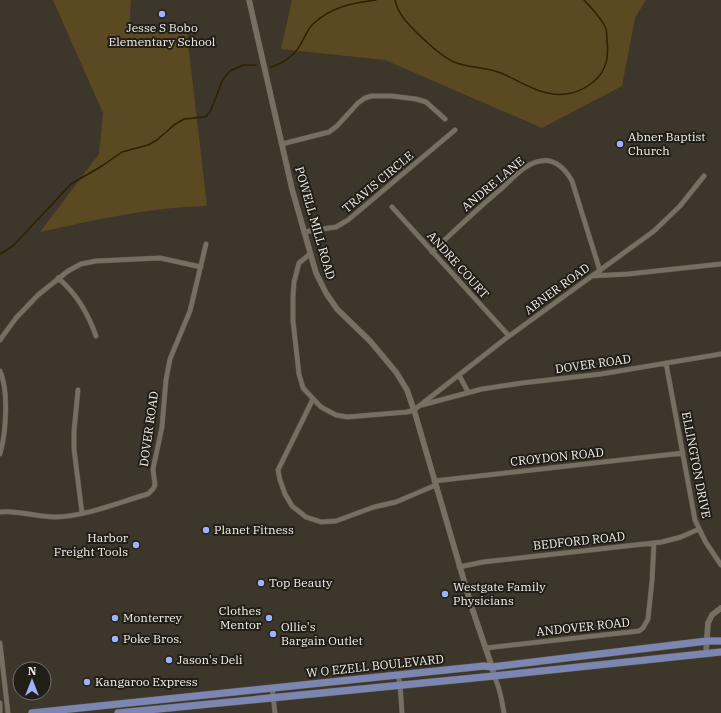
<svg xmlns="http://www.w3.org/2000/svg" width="721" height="713" font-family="'IBM Plex Serif',serif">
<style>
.green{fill:#5b4922}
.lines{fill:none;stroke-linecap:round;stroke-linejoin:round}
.stream{stroke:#2f2000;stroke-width:1.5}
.minor-casing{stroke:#5a554a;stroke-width:5.5}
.tertiary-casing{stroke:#5a554a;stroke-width:6}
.primary-casing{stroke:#5a554a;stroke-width:8}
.minor{stroke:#777062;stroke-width:4.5}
.tertiary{stroke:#777062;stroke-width:5.5}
.primary{stroke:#7b86b2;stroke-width:7}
.poi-dot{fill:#9db4fd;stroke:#211e18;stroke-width:1.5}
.labels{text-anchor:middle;stroke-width:4;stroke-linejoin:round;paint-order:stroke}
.poi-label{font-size:12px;fill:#f4f0e8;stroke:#211e18;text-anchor:start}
.street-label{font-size:12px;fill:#f4f0e8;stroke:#211e18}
</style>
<rect width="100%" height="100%" fill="#3d362a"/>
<!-- green -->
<path class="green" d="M53,0H131L129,28L187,34L207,206C150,207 95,220 40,232L99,154L103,113Z
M292,0H646L635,18L622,86L542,128L385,60L281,49Z"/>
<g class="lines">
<!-- stream -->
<path class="stream" d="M395,0C396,4 397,8 399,11C406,25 440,56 454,62C469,68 485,67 501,73C522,82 542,97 566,94C580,93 599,81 604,68C608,60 608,49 607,41C607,37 607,32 606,29C602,18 592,9 584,0
M271,67C285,63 297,53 303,40C306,34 308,29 313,24C331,7 352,3 376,0
M0,254L13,246L71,184L102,166L122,152L148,145L157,140L174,125L184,119L205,117L210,112L223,79L230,71L243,65H256"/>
<!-- minor casing -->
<g class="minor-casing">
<path id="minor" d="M282,144L329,132L337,126L358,103L365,98L372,96H392L416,99L426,102L445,119
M392,207L509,336
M304,232L336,227L348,220L455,130
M432,252C455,230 477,209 501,189C512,179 525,163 541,161C555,158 566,170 572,181L600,271
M310,254L299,263L294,282L293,297V321L299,374L303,388L321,407L336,415L347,417L407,412L414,410L505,339L654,231L680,206L704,176
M592,276L628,274L721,264
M58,278C77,294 88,313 96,336
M0,340L16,318L38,295L68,271L81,264L96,261L160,258L201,267
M666,363L695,520L705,541L721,565
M0,371C9,391 6,433 0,454
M459,375L468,392
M78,390L74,431V449L82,513
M313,399L278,470L280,480L285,494L292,506L306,517L321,522L336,521L374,507L396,502L436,485
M422,405L482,389L522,383L601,374L721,354
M434,481L683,453
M0,512C19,510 36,517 55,517C84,517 120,502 148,494L153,489L155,485L153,469L162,427L166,380L170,359L190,311L206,244
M459,567L483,562L662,542L681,537L699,529
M0,643L8,713
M486,648L639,631L643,628L648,619L652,581L654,543
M398,675L400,684L402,713
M494,676C500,687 502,701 504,713
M272,688L275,713
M0,703V712"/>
</g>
<!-- tertiary casing -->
<g class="tertiary-casing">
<path id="tertiary" d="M249,0L292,189L316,273L326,293L337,309L370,341L396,372L407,390L414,410L472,608L492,667L494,676
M706,653L708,623L712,615L721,608"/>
</g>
<!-- primary casing -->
<g class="primary-casing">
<path id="primary" d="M32,713L484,666L492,667L707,641H721
M118,713L494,676L721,652"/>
</g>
<!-- minor -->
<use href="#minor" class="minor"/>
<!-- tertiary -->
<use href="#tertiary" class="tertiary"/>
<!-- primary -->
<use href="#primary" class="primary"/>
</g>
<!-- markers -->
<g class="poi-dot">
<circle cx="162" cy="14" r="4"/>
<circle cx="620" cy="144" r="4"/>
<circle cx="206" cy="530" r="4"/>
<circle cx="136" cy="545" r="4"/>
<circle cx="261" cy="583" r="4"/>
<circle cx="445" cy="594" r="4"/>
<circle cx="115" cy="618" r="4"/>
<circle cx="269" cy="618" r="4"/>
<circle cx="273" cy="634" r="4"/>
<circle cx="115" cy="639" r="4"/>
<circle cx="169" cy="660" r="4"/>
<circle cx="87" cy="682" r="4"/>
</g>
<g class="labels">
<!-- poi labels -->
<g class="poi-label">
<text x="162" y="32" text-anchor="middle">Jesse S Bobo<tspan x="162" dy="14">Elementary School</tspan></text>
<text x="628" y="141">Abner Baptist<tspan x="628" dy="14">Church</tspan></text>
<text x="214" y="534">Planet Fitness</text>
<text x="128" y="542" text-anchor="end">Harbor<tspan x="128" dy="14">Freight Tools</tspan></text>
<text x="269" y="587">Top Beauty</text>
<text x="453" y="591">Westgate Family<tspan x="453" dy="14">Physicians</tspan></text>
<text x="261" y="615" text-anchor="end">Clothes<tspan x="261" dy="14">Mentor</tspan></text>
<text x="123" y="622">Monterrey</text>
<text x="281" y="631">Ollie's<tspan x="281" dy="14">Bargain Outlet</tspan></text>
<text x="123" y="643">Poke Bros.</text>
<text x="177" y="664">Jason's Deli</text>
<text x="95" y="686">Kangaroo Express</text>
</g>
<!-- street labels -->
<g class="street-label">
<text transform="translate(378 182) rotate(-40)" y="4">TRAVIS CIRCLE</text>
<text transform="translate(493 184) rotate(-40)" y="4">ANDRE LANE</text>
<text transform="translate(315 223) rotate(74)" y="4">POWELL MILL ROAD</text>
<text transform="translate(458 265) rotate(48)" y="4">ANDRE COURT</text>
<text transform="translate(557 289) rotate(-36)" y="4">ABNER ROAD</text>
<text transform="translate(593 364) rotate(-8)" y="4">DOVER ROAD</text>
<text transform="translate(149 429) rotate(-82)" y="4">DOVER ROAD</text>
<text transform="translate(557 457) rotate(-6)" y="4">CROYDON ROAD</text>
<text transform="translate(696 465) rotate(79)" y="4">ELLINGTON DRIVE</text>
<text transform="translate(579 541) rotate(-6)" y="4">BEDFORD ROAD</text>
<text transform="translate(583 627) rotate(-6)" y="4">ANDOVER ROAD</text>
<text transform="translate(375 666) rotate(-6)" y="4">W O EZELL BOULEVARD</text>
</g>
</g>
<!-- north arrow -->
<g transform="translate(32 681)"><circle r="19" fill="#211e18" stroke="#75726b"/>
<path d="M0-3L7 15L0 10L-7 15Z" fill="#9db4fd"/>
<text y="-6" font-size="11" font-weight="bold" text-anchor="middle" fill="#f4f0e8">N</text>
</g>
</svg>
